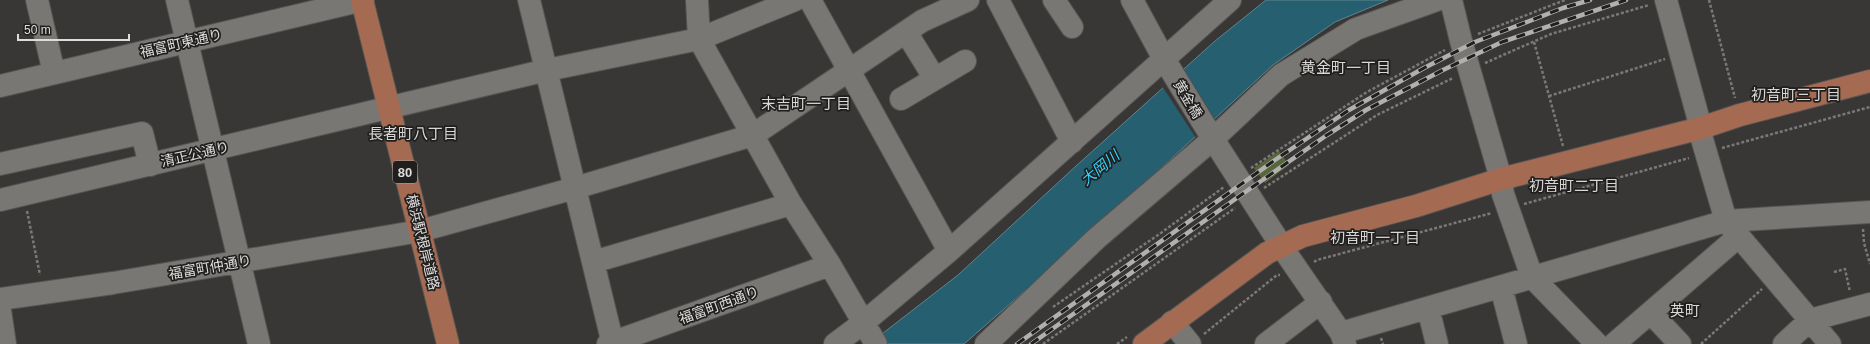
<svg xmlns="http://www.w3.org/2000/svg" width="1870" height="344" font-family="Helvetica,'Noto Sans JP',sans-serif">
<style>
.green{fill:#57663a}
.water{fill:#265f70;stroke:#5e8590}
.pier{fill:#393735}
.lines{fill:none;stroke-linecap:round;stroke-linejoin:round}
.minor-casing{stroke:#555452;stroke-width:24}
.major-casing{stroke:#555452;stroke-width:24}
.path{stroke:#7b7978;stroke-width:2.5;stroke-dasharray:3 2;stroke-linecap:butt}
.minor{stroke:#797774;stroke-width:22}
.major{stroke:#a46b52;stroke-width:22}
.rail-casing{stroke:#b2b0af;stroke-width:4.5}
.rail{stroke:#201f1e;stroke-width:3;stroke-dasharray:9;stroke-linecap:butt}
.labels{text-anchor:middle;stroke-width:3.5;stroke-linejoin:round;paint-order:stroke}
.shield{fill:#201f1e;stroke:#a6a4a3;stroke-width:1}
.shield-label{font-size:13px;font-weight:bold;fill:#dfdddc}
.street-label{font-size:14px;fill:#dfdddc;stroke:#201f1e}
.neighbourhood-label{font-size:15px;fill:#dad8d5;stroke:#201f1e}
.water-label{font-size:15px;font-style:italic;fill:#33d3ff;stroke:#201f1e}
</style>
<rect width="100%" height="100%" fill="#393735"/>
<!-- green -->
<path class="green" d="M1279,151L1289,165L1265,183L1254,168Z"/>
<!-- water -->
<path class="water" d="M1266,0H1388L1335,22L1273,65L1082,241L964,344H869L958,275L1076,166L1215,41Z"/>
<!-- pier -->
<path class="pier" d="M1183,68L1216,121L1196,138L1162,86Z"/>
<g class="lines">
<!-- minor casing -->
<g class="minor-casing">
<path id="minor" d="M37,0L54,73
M177,0L259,344
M529,0L613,344
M697,0L699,39L791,204L830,265L876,344
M810,0L949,251
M998,0L1072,142
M1054,0L1072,27
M1132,0L1164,59L1213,139L1288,256L1341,333L1345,344
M1451,0L1461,41L1501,179L1503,194L1532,277L1597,344
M1666,0L1701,128L1702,139L1726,221L1830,344
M906,32L935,79
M0,86L363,0
M901,99L965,61
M0,164L142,133L150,165
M0,200L547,70L699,39L795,0
M593,262L791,204
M1501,287L1516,344
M0,299L113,283L420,231L575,188L753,135L922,21L968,0
M1428,308L1437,344
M0,310L5,344
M1651,313L1680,344
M1172,322L1190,344
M1341,333L1726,221L1870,212
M608,344L830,265
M835,344L863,323L949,251L1230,0
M986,344L1097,238L1213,139L1281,75L1356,29L1437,0
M1266,344L1321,302
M1614,344L1739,236
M1784,344L1810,320L1870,304"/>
</g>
<!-- major casing -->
<g class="major-casing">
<path id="major" d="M362,0L448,344
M1144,344L1267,253L1303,236L1416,206L1501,179L1701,128L1740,115L1870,81"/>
</g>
<!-- path -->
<path class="path" d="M1709,0L1735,98
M1478,34L1565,0
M1534,42L1563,146
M1485,63L1551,34L1649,5
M1549,96L1665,59
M1722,148L1870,107
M1251,168L1367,92L1445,50
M1264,188L1377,115L1453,78
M1524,204L1689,158
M27,211L40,275
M1863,229L1864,243L1870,264
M1314,262L1317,260L1492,213
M1834,272L1845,269L1850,292
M1053,307L1158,235L1224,187
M1204,334L1277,275H1280
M1381,338L1383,344
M1043,344L1235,208
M1117,344L1127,337
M1701,344L1762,289"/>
<!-- minor -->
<use href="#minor" class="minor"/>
<!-- major -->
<use href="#major" class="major"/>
<!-- rail casing -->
<g class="rail-casing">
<path id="rail" d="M1017,344L1275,160L1349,110L1424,68L1475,42L1563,8L1590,0
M1031,344L1241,195L1327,135L1366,110L1443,70L1502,42L1626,0"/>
</g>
<!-- rail -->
<use href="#rail" class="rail"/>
</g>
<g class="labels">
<!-- shield labels -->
<rect class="shield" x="393" y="161" width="24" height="22" rx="3"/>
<g class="shield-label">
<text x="405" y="177">80</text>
</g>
<!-- street labels -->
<g class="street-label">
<text transform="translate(181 43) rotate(-13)" y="5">福富町東通り</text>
<text transform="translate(1188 99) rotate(59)" y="5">黄金橋</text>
<text transform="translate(195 154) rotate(-13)" y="5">清正公通り</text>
<text transform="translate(423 242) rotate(76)" y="5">横浜駅根岸道路</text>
<text transform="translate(210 267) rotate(-10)" y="5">福富町仲通り</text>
<text transform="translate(719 305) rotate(-20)" y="5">福富町西通り</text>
</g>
<!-- neighbourhood labels -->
<g class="neighbourhood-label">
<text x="1346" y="73">黄金町一丁目</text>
<text x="1796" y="100">初音町三丁目</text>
<text x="806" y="109">末吉町一丁目</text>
<text x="413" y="139">長者町八丁目</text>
<text x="1574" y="191">初音町二丁目</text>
<text x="1375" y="243">初音町一丁目</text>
<text x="1685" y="316">英町</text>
</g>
<!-- water labels -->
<g class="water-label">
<text transform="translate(1100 168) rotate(-40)" y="5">大岡川</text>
</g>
</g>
<!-- scale -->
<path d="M18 34v6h111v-6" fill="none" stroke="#dfdddc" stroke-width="2"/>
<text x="24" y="34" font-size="12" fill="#dfdddc" stroke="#201f1e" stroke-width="3" paint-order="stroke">50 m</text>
</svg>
